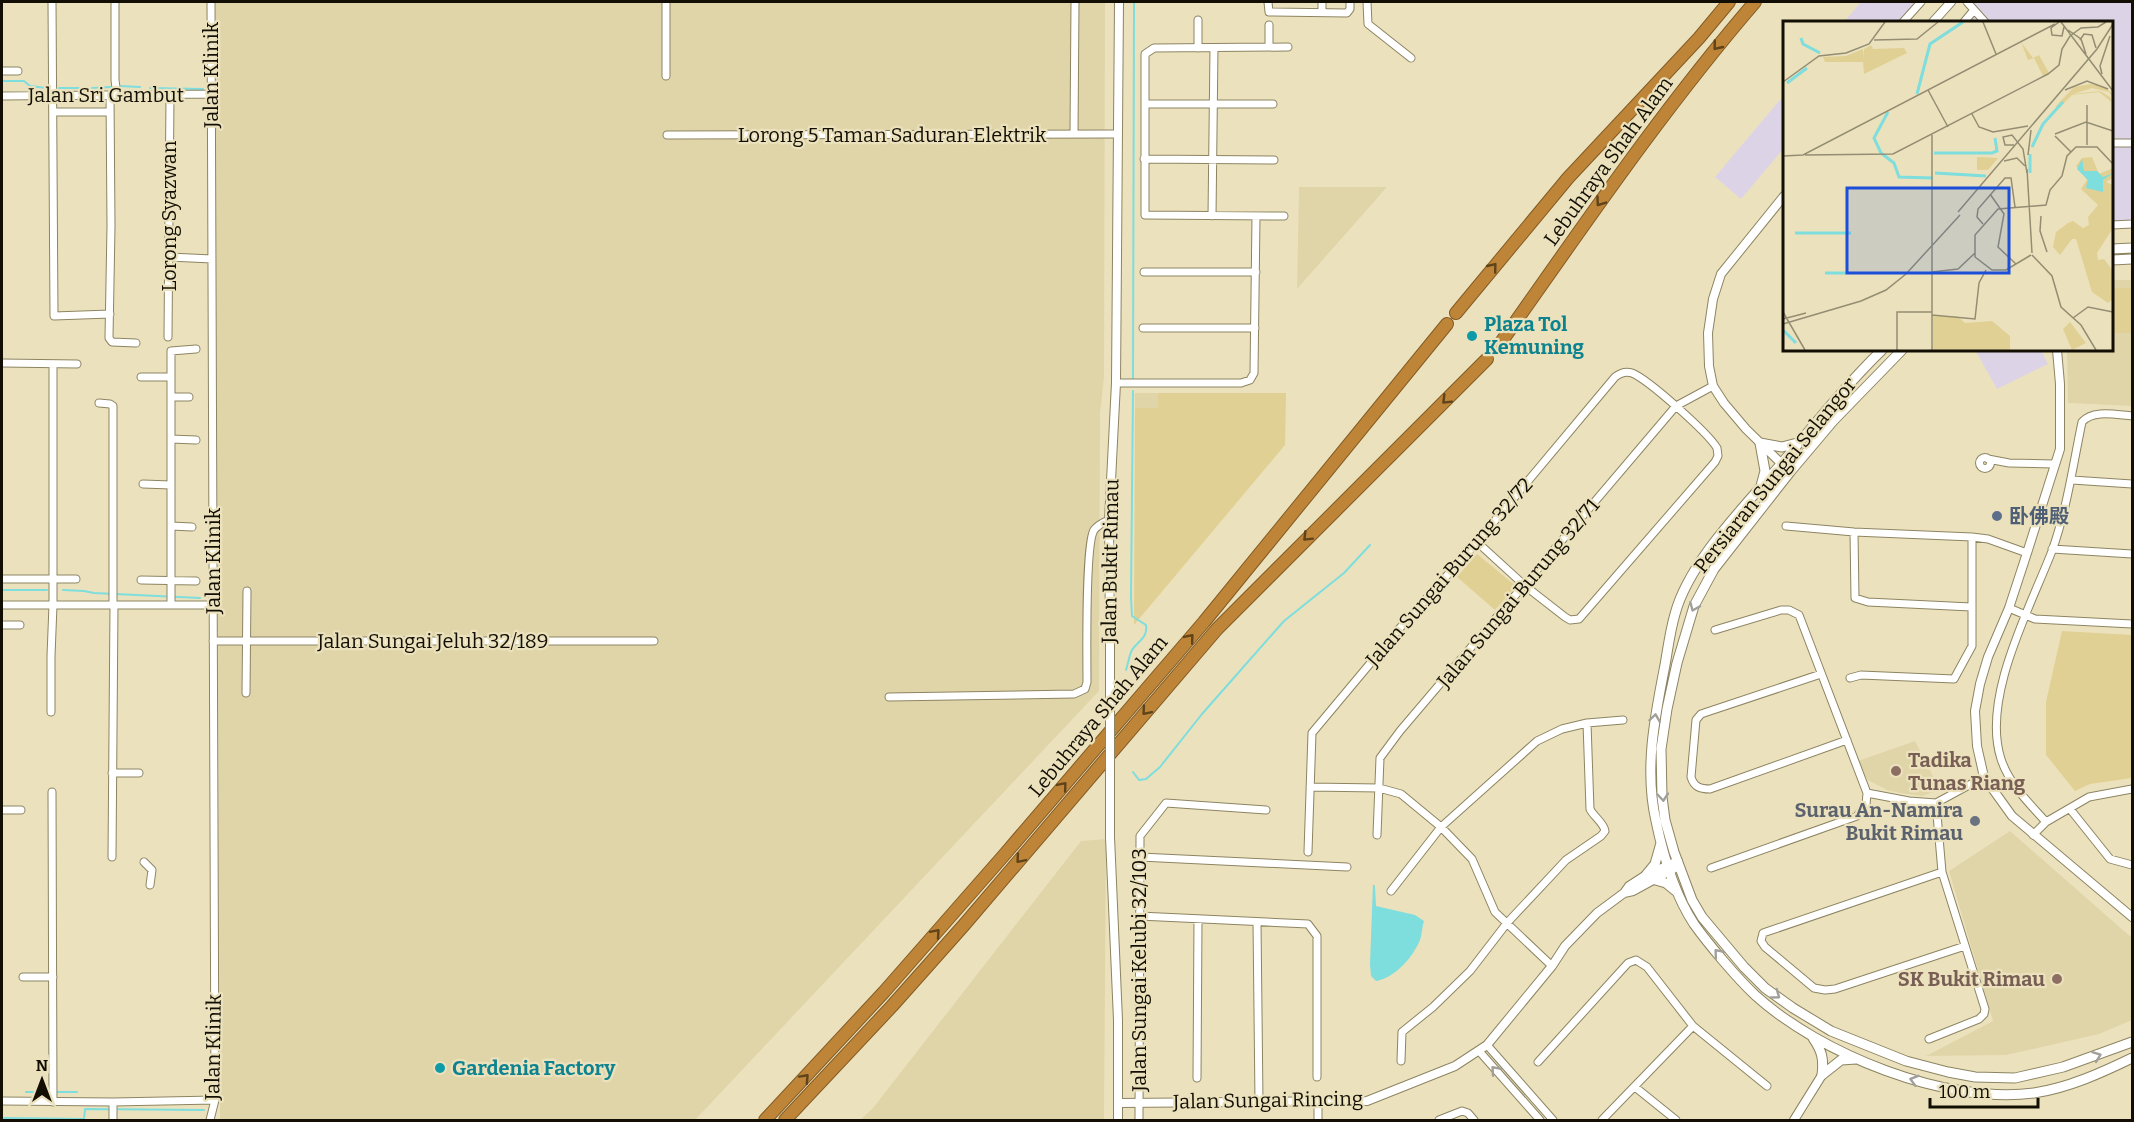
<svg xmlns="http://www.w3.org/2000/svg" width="2134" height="1122" font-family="Bitter,'Noto Sans SC',serif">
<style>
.commercial{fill:#ddd3e7}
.built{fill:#e0d5a9}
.green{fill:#e1d093}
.water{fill:#7edddd}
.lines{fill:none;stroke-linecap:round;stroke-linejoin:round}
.stream{stroke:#7edddd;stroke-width:2}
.minor-casing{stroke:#8d8462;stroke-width:9}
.tertiary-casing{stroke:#8d8462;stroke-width:10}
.secondary-casing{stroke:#8d8462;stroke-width:11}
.motorway-casing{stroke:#825b25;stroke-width:14}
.minor{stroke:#fff;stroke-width:7}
.tertiary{stroke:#fff;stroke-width:8}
.secondary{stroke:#fff;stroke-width:9}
.motorway{stroke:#be8437;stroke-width:12}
.tertiary-bridge-casing{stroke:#8d8462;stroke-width:10;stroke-linecap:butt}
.tertiary-bridge{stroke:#fff;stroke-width:8}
.oneway{stroke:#5f431a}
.oneway2{stroke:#a09f9a}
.culture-dot{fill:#0f9aa8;stroke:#ebe2bd;stroke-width:2}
.service-dot{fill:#5c6f8a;stroke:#ebe2bd;stroke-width:2}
.education-dot{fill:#8d6e63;stroke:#ebe2bd;stroke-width:2}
.worship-dot{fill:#6b7280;stroke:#ebe2bd;stroke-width:2}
.labels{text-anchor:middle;stroke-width:4.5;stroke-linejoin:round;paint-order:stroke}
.street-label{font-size:20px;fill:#120e03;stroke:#ebe2bd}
.culture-label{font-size:20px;font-weight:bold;fill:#0d838f;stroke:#ebe2bd;text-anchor:start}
.service-label{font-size:20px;font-weight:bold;fill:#4e5e75;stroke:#ebe2bd;text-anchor:start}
.education-label{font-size:20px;font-weight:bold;fill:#785e54;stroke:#ebe2bd;text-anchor:start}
.worship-label{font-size:20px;font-weight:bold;fill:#5b616d;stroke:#ebe2bd;text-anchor:end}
.inset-river{fill:none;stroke:#7edddd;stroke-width:3}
.inset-road{fill:none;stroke:#948d73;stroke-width:1.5}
.view{fill:#1d4ed8;fill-opacity:0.15;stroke:#1d4ed8;stroke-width:3}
.inset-edge{fill:none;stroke:#120e03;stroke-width:3}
</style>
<rect width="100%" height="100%" fill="#ebe2bd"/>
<!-- commercial -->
<path class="commercial" d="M1861,2H1918L1900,22H1844Z
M1971,2H2132V221L2112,222V22H1967L1978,10Z
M1784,95V148L1741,199L1715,177Z
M1975,350H2041L2048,364L1997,389Z"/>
<!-- built -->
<path class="built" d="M215,2H1105L1104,377L1100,414L1099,691L695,1120H220Z
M1299,187H1387L1297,289Z
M2112,280H2132V406L2068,403L2067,350H2112Z
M1135,393H1158L1159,408H1135Z
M1915,741L1940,790L1922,796L1900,793L1887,790L1868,780L1855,762Z
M2010,831L2132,938V1020L2099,1034L2006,1055L1926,1056L1993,1021L1949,871Z
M1106,839L1104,1120H860L873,1108L1081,841Z"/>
<!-- green -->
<path class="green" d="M2112,288H2132V333H2112Z
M1158,393H1286L1285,445L1134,625L1135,408H1158Z
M1477,554L1516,586L1495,610L1457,577Z
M2062,631L2132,635V778L2090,784L2075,791L2046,755V702Z"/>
<!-- water -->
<path class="water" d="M1373,884L1375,886L1376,906L1415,915L1424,921C1422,927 1422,935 1420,940C1413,957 1395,978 1376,981L1371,976L1370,964Z"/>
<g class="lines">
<!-- stream -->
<path class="stream" d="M2,81H24L30,86L46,88
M119,86L140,87
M59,88H82
M92,88L111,87
M150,88L203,89
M1133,380L1134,2
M2,590H47
M63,590L84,591L94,593L200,598
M1126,670C1128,664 1129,656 1132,650C1138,641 1148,638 1146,625L1132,616L1131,597L1133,391
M1133,772L1139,780L1146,779L1160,767L1202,714L1284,621L1344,573L1370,545
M26,1092H50
M56,1092H77
M4,1118L84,1119L85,1109L204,1110"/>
<!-- minor casing -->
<g class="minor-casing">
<path id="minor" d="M52,2L54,316L110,314
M115,2V80L117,95
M1268,2L1269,12H1273L1347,13L1350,9V2
M1367,2L1368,24L1411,58
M1967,2L1985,22
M1322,12V2
M1903,22L1921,2
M1964,22L1974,10
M1269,25V47
M1198,48V20
M2,71H18
M666,76V2
M110,95L111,226L109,338L112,342L136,343
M2,96L211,94
M1145,104H1273
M53,112H110
M1074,134L1075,2
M667,135L1118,134
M2112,143H2132
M1144,159L1274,160
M1212,216L1214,48
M1284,216L1145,215V54L1154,48L1288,47
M2112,225L2132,224
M169,257L212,259
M1144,272H1256
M1143,328H1255
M168,337L170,95
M2,363L77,364
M141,377H171
M1116,383H1241L1250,380L1254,373L1256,217
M171,397H189
M99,403L110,404L113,406V605
M171,439L196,440
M1979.5 463a5.5 5.5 0 1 1 11 0a5.5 5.5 0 1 1-11 0Z
M1988,459L2009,463L2054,464
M2072,480L2132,484
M143,484L171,485
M171,526L192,527
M1786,526L1854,532L1972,537L1988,539L2027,553
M1854,532L1855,598L1868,602L1971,607
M2052,549L2132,554
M2,579H76
M141,580L196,581
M2,605H213
M171,605V351L196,349
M2009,608L2035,619L2132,624
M2,625H20
M213,641H654
M1821,674L1701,714L1696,720L1691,777C1694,787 1700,789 1710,789L1847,740
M1850,678L1861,675L1954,679L1972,646V537
M246,693L247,591
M889,697L1074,694L1085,689L1087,682C1087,658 1085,544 1094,530C1098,525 1104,522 1109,520
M51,712V656L53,605V364
M112,773H139
M1310,787L1379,788L1401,794L1441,827L1472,859L1495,912L1552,966
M52,792L53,1102
M1867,793L1909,801L1936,803L1984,777
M2070,809L2110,859L2132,865
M2,810H21
M2046,822C2029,803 2009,784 2001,759C1981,698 2030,608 2052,551C2067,509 2073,465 2082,422C2093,409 2117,415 2132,416
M1377,835L1380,758L1400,731L1676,406L1713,386
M2033,835L2046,822L2089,797L2132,789
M1308,852L1312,733L1399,629L1477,542L1615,377C1620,373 1626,371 1632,373C1649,380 1708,433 1717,448L1718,456L1715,462L1579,619L1570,620L1565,617L1524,585L1477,542
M112,857L114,605
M1140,857L1347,867
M144,862L152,870L150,885
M1711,868L1857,816L1866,805L1867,793L1799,615L1789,610H1781L1715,630
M1942,872L1763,933L1761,941L1765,947L1814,988L1825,990L1835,989L1965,946
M1391,891L1441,827L1537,741L1562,729L1587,723L1623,720
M1139,916L1308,924L1317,936V1077
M1257,922L1259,1102
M23,977H53
M1929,1039L1979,1019L1984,1014L1985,1009L1942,872L1936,803
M1487,1045L1553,1120
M1479,1051L1540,1120
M1401,1061L1402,1032L1433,1007L1470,971L1507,923L1566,860L1601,836L1605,831C1604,823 1593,816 1590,809L1587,723
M1538,1062L1628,963L1636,960L1647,967L1693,1026L1767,1086
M1197,1078L1198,919
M1635,1087L1676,1120
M2,1101L113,1102L215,1100
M1318,1101V1120
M113,1102V1120
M210,1120L215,1100L211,2
M1139,1120L1140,836L1166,803L1266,810
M1439,1120L1462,1111L1468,1113L1474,1120
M1602,1120L1693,1026"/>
</g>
<!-- tertiary casing -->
<g class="tertiary-casing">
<path id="tertiary" d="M1933,22L1951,2
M1784,196L1721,274L1713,299L1708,333L1709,366L1713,386L1724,403L1746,429L1790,472
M2057,350L2060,384V449L2027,553L2009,608L1988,657L1980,684L1975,711L1977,746L1984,777L2012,816L2132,917
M1110,639L1109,520L1116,383L1119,2
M1110,837L1118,1020V1120
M1624,893L1633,891L1675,868
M1118,1103L1367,1101L1455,1066L1487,1045L1552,966L1565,946L1597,913L1624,893L1629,886L1646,875L1678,861
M1794,1120L1822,1075"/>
</g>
<!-- secondary casing -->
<g class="secondary-casing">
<path id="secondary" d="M2112,249L2132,248
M2112,260L2132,259
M1882,350C1846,385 1815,424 1782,463C1747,504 1689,561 1675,614C1670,631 1668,648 1665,665C1655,716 1644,769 1656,821C1663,855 1675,895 1694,924C1709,945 1737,978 1755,995C1820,1054 1946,1105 2034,1093C2068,1088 2101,1073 2132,1058
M1902,350L1833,421L1790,472L1714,569L1694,606L1677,663L1667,709L1661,749L1662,797L1665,820L1674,852L1692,900L1702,917L1744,967L1765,988L1793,1008L1831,1031L1906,1061L1948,1072L1975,1077L2015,1078L2063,1067L2132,1042
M1761,486L1765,471L1760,443L1782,447L1797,443
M1646,875L1655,864L1661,843
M1652,879L1666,883L1677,892
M1813,1038C1822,1051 1824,1059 1822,1075
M1822,1075L1841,1060L1856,1059"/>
</g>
<!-- motorway casing -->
<g class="motorway-casing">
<path id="motorway" d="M1456,313L1568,178L1699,38L1729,2
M1497,348C1580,231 1661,111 1755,2
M765,1120L884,992L1005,854L1204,622L1447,324
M785,1120L892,1006L964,925L1217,629L1487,359"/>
</g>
<!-- minor -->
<use href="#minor" class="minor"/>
<!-- tertiary -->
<use href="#tertiary" class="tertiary"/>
<!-- secondary -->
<use href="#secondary" class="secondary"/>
<!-- motorway -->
<use href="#motorway" class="motorway"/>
<!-- tertiary-bridge casing -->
<g class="tertiary-bridge-casing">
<path id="tertiary-bridge" d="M1110,639V837"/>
</g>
<!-- tertiary-bridge -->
<use href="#tertiary-bridge" class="tertiary-bridge"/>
</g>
<!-- one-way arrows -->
<defs><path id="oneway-chevron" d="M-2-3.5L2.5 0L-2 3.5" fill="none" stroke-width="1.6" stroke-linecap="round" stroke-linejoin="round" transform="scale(1.5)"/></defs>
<g class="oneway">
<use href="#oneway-chevron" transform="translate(1717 46) rotate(129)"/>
<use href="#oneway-chevron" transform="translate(1600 202) rotate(125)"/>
<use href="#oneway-chevron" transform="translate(1493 267) rotate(-51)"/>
<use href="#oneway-chevron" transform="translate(1446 400) rotate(135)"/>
<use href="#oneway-chevron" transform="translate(1307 537) rotate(135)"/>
<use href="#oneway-chevron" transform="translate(1190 638) rotate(-50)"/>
<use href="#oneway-chevron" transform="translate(1146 711) rotate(130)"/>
<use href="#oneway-chevron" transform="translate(1063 786) rotate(-50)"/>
<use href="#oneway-chevron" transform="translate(1020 859) rotate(130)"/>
<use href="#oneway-chevron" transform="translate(936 933) rotate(-49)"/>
<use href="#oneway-chevron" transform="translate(805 1078) rotate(-47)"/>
</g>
<g class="oneway2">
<use href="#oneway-chevron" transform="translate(1694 607) rotate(113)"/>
<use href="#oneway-chevron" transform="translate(1655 718) rotate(-82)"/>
<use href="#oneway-chevron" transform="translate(1663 797) rotate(85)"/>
<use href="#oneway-chevron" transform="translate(1718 953) rotate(-130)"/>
<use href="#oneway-chevron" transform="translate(1776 995) rotate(36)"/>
<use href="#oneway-chevron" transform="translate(2097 1056) rotate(-21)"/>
<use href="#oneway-chevron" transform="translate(1495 1070) rotate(-131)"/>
<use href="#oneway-chevron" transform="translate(1914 1080) rotate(-164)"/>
</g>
<!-- markers -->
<g class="culture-dot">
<circle cx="1472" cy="336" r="6"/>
<circle cx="440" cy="1068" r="6"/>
</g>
<circle class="service-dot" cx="1997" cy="516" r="6"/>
<g class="education-dot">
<circle cx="1896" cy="771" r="6"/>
<circle cx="2057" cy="979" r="6"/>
</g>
<circle class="worship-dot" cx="1975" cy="821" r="6"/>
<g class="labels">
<!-- street labels -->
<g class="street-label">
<text transform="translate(211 75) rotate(-90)" y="7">Jalan Klinik</text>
<text x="106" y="102">Jalan Sri Gambut</text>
<text x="892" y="142">Lorong 5 Taman Saduran Elektrik</text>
<text transform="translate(1608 161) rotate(-54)" y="7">Lebuhraya Shah Alam</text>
<text transform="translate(169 216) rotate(-90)" y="7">Lorong Syazwan</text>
<text transform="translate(1775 475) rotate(-51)" y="7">Persiaran Sungai Selangor</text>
<text transform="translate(213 561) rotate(-90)" y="7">Jalan Klinik</text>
<text transform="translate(1110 561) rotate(-89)" y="7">Jalan Bukit Rimau</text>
<text transform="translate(1449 572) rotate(-49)" y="7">Jalan Sungai Burung 32/72</text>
<text transform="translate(1518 593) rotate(-50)" y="7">Jalan Sungai Burung 32/71</text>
<text x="433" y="648">Jalan Sungai Jeluh 32/189</text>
<text transform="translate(1098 716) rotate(-50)" y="7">Lebuhraya Shah Alam</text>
<text transform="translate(1139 970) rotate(-90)" y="7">Jalan Sungai Kelubi 32/103</text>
<text transform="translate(213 1047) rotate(-89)" y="7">Jalan Klinik</text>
<text transform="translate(1268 1100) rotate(-1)" y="7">Jalan Sungai Rincing</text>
</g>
<!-- culture labels -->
<g class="culture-label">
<text x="1484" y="331">Plaza Tol<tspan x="1484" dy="23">Kemuning</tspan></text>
<text x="452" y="1075">Gardenia Factory</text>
</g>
<!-- service labels -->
<g class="service-label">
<text x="2009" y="523">卧佛殿</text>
</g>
<!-- education labels -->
<g class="education-label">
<text x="1908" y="767">Tadika<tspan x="1908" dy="23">Tunas Riang</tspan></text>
<text x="2045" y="986" text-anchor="end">SK Bukit Rimau</text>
</g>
<!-- worship labels -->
<g class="worship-label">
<text x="1963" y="817">Surau An-Namira<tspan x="1963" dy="23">Bukit Rimau</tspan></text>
</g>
</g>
<!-- overview -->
<g transform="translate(1783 21)">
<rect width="330" height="330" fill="#ebe2bd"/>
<path d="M238,21L250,37L256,34L266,52L260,55L251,37L245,39ZM88,24L90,28L121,27L124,32L81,53L80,41H42L40,36L63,35L80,28V38L81,28ZM307,63L320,65L330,73V77L326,71L309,67L290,73L317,70L327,76L330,82L316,71L289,74L277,86H272L291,66ZM194,136L215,137L205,149H194ZM309,136L316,153L330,147V157L323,161L330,164V207L314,232L315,239L321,238L330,250V278L325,282L309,271L293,218H289L277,234L270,226L273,211L285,202L290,200L300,207L306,204L305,196L315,184L298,168L304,159L293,145L299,137ZM150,295H174L182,302L209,300L227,315V329H150ZM287,301L303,322L289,329L280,308Z" fill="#e1d093"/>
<path d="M299,138L301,150H314L320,156L330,152L320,159V171L303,167L305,159L294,148Z" fill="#7edddd"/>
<path class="inset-river" d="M18,17L20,23L37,32M4,62L24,47M134,73L147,23L180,1M105,91L91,117L98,132L111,142L116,156L150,157M249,126L260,103L280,81M151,132H209L214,130L212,117M152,152L203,155M247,152V133M12,212H68M42,252H63M0,309L13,322"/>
<path class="inset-road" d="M200,1L213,33M276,1L268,7L269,14L279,15L281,6M278,1L330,70M285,9L298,18L303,33M91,19L134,18L155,1M297,19L301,13L309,14L313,27M319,53L317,45L327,15M0,61L36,35L63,32L86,23L102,1M145,69L165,106M282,69L304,60L325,68M304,84V124M189,93L196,106L210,111L245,105M272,113L303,101L330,110M149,114V329M272,115L288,131M231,124H222L220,116L229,114L240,128L244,152M22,134L110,133L265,53L276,44L279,28L287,15L298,7L315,6L323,1M245,134L248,109M0,135L20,134L272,3M221,140L234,137L242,145M244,148L249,232M207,173L221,193L215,226L233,243M175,191L314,28L330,3M258,195L257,210L264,231M200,203L194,196L195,188L222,157H228L232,186M248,234L223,249H209L192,236V214L215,188L263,184L267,169L279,155L284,135L293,126H314L330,143M249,234L269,255L278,286L298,304L313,329M149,251L175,248L192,232M0,291L22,329M149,294L192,298L196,262L203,249M290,297L305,286L330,291M0,298L23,292M0,303L78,280L103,269L123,253L177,194M114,329V291H149"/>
<path class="view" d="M64,167H226V252H64Z"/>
<rect width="330" height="330" class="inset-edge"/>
</g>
<!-- border -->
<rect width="2134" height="1122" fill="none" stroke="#120e03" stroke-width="6"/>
<!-- north arrow -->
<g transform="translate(42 1080)" stroke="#ebe2bd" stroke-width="4.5" paint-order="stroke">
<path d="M0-4.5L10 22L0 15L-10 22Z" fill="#120e03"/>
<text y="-9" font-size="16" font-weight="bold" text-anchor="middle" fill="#120e03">N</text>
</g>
<!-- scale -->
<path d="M1930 1098v9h108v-9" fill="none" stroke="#120e03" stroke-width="3"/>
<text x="1939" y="1098" font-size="18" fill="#120e03" stroke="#ebe2bd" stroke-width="4.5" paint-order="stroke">100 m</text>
</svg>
